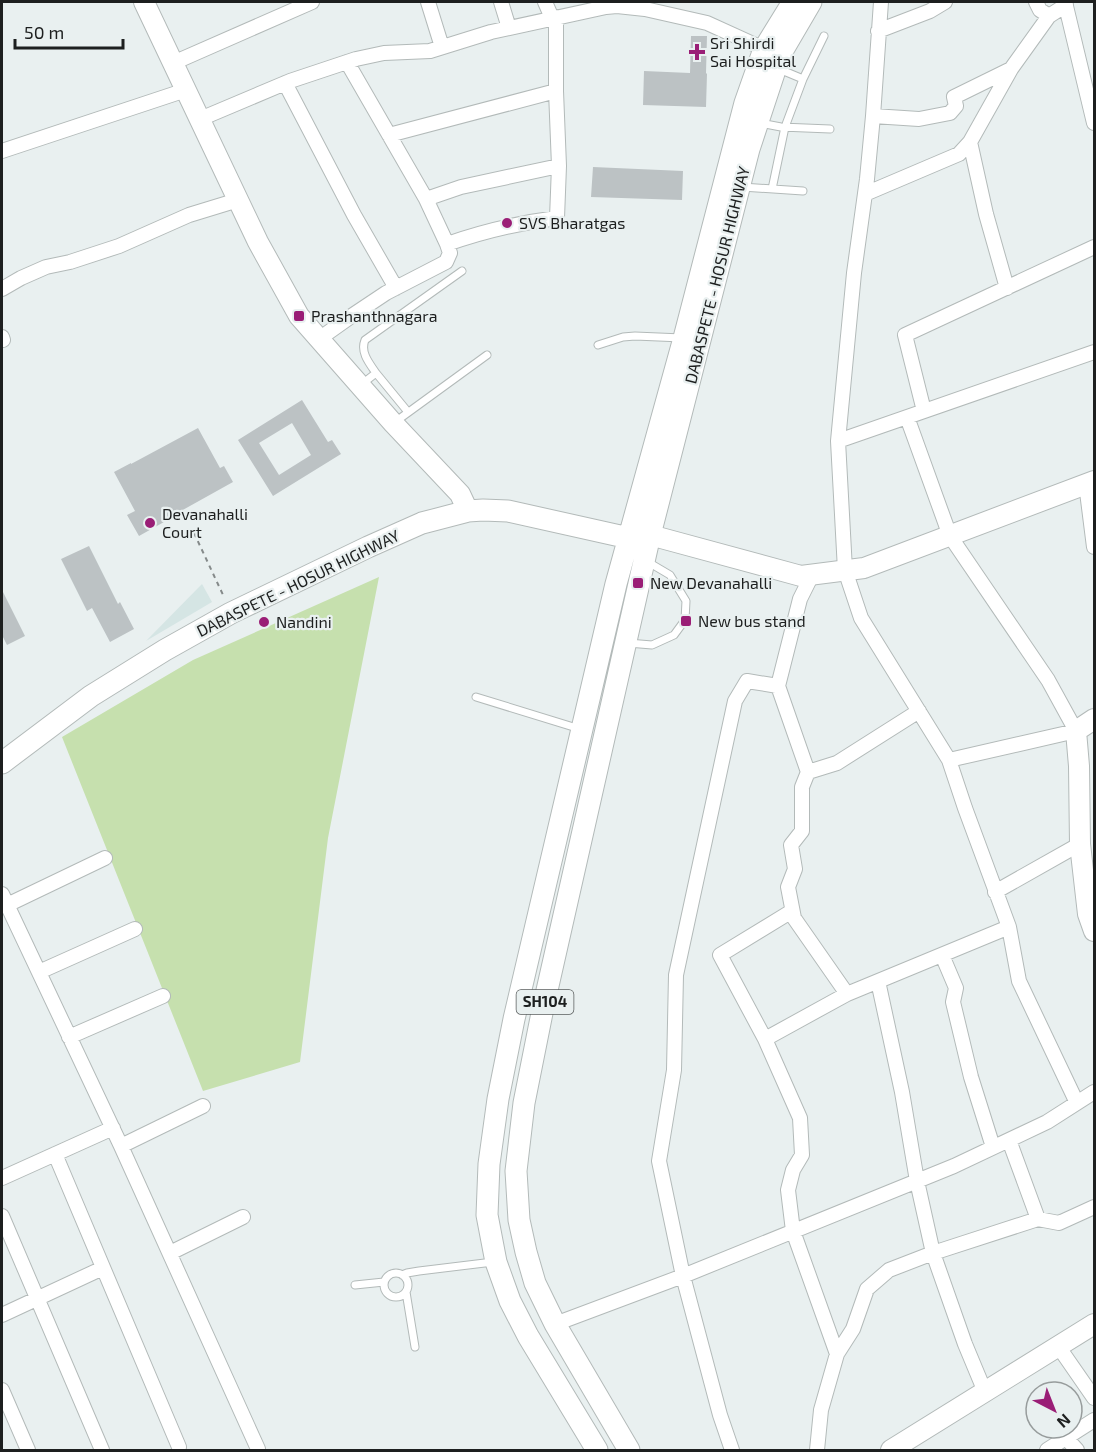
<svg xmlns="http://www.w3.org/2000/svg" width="1096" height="1452" font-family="'Exo 2',sans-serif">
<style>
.built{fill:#d5e5e4}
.green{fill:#c6e0ae}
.building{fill:#bcc2c4;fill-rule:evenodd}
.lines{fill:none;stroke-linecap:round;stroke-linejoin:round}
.lane-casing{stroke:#b3bab9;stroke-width:9}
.street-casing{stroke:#b3bab9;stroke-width:16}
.secondary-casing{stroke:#b3bab9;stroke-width:22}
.primary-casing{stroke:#b3bab9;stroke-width:23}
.path{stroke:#858a8a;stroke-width:2;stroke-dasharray:4.5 4.5;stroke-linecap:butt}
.lane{stroke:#fff;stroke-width:7}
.street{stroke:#fff;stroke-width:14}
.secondary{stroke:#fff;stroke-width:20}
.primary{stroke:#fff;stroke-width:21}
.poi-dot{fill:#9a1e76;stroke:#e9f0f0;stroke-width:2}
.labels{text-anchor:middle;stroke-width:4.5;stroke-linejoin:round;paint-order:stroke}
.shield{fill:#e9f0f0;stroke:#5a5e5e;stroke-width:1.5}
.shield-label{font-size:15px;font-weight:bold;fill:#1d1f1f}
.poi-label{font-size:16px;fill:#1d1f1f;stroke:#e9f0f0;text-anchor:start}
.street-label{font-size:16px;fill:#1d1f1f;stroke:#e9f0f0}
</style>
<rect width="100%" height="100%" fill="#e9f0f0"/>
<!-- built -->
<path class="built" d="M202,584L212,602L146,641Z"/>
<!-- green -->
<path class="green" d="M379,577L328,838L300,1062L203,1091L62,737L193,660Z"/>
<!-- building -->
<path class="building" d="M691,36H707L706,73L707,74L706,107L643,105L644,71L690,73Z
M593,167L683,171L682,200L591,197Z
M302,400L328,442L332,440L341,454L273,496L238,440ZM292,423L311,455L279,475L259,443Z
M198,428L220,468L224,466L233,482L163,521L164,522L139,536L127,515L135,511L114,472L131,463V464Z
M89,546L118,604L120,602L134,629L110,642L92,608L87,611L61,559Z
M2,590L25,636L7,645L2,635Z"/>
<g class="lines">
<!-- lane casing -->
<g class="lane-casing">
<path id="lane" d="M779,69L803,79
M760,123L781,127L830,129
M742,187L803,191
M772,189L785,127L803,79L824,36
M598,345L623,337L635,336L682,338
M376,373L408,412
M362,384L376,373C369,363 360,352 365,340L462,271
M395,422L487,355
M628,643L652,645L674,635L685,620L686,601L670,575L648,562
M476,697L580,729
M384 1285a12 12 0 1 1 24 0a12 12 0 1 1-24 0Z
M402,1275L407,1273L419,1271L493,1262
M355,1285L384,1282
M406,1292L415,1347"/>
</g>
<!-- street casing -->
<g class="street-casing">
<path id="street" d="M428,2L442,47
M501,2L509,28
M545,2L552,18
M881,2L873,116L867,179L854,273L838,441L845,570L861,618L949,760L1076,731L1048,680L950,536L907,417
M1036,2L1040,10L1049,16
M1065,2L1094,123
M878,31L930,11L945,2
M173,63L312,2
M285,83L354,215L396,288
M873,116L919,119L950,113L956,106L954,97L1011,69
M200,119L290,81L356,59L384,53L430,51L491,32L606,7L617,6L645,9L707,23L764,49
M389,135L556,91
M970,142L986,214L1007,288
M2,151L186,90
M865,194L959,154L970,142L1011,69L1049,16L1066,5
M426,199L461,187L559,166
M447,244C484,231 518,223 557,218L559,166L556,91V17
M2,289L21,278L46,267L70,262L119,246L189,215L238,200
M2,337L3,340
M319,339L350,317L386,293L446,262L450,253L447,244L426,199L347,62
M924,411L905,335L1094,247
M838,441L1094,352
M1086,484L1094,547
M812,575L800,599L778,686L808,772L837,763L919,711
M808,772L802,787V831L791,845L795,869L788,887L794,918L847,994
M995,892L1080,844
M2,894L121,1146L258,1449
M7,905L105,858
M792,911L720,955L765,1039L800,1118L802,1155L793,1170L788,1190L793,1231L837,1354
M1009,927L1019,981L1077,1103
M942,955L956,988L953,1002L971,1077L993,1147
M39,972L135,929
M878,981L902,1092L917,1181L933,1253L965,1344L985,1392
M69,1037L163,996
M765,1039L847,994L1009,927L965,808L949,760
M1009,1140L1038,1219
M121,1146L203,1106
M55,1154L179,1447
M2,1178L113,1128
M2,1216L102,1450
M170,1253L243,1217
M2,1315L103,1268
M555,1324L683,1276L954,1166L1047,1122L1094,1092
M1058,1346L1094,1398
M2,1390L28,1450
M1066,1438L1077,1450
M732,1450L720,1415L683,1276L659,1161L674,1070L676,975L735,701L747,681L778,686
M817,1450L821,1410L837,1354L853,1329L867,1289L889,1270L933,1253L1038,1219L1059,1223L1094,1207
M1047,1450L1094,1420"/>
</g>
<!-- secondary casing -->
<g class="secondary-casing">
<path id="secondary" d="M144,2L258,242L299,316L393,423L460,494L468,511
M650,535L801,576L864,568L1094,481
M1094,719L1076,731L1079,766L1080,844L1088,914L1094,931
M891,1450L1094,1324"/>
</g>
<!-- primary casing -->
<g class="primary-casing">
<path id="primary" d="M2,763L91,696L165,650L231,613L368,547L422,523L468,511L483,510L508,511L629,538L640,536
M597,1450L528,1336L510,1301L496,1262L487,1215L489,1164L498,1099L514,1019L616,584L684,338L745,103L764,49L793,2
M629,1450L555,1324L535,1283L526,1252L519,1220L516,1171L524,1103L543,1008L650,535L749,149L780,55L811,2"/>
</g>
<!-- path -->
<path class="path" d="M194,533L224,597"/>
<!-- lane -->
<use href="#lane" class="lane"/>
<!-- street -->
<use href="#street" class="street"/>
<!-- secondary -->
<use href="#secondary" class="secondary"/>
<!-- primary -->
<use href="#primary" class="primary"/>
</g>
<!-- markers -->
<g class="poi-dot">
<path d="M694 43h6v6h6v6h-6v6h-6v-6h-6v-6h6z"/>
<circle cx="507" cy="223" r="6"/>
<rect x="293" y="310" width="12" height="12" rx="3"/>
<circle cx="150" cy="523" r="6"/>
<rect x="632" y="577" width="12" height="12" rx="3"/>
<rect x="680" y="615" width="12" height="12" rx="3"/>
<circle cx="264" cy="622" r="6"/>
</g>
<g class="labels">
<!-- shield labels -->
<rect class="shield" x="516.5" y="990" width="57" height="24" rx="4.5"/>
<g class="shield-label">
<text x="545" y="1007">SH104</text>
</g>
<!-- poi labels -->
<g class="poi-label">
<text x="710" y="49">Sri Shirdi<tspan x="710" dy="18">Sai Hospital</tspan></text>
<text x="519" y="229">SVS Bharatgas</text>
<text x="311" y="322">Prashanthnagara</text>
<text x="162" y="520">Devanahalli<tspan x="162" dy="18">Court</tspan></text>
<text x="650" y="589">New Devanahalli</text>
<text x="698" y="627">New bus stand</text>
<text x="276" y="628">Nandini</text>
</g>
<!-- street labels -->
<g class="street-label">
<text transform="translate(717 275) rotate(-76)" y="6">DABASPETE - HOSUR HIGHWAY</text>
<text transform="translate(298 583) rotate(-26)" y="6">DABASPETE - HOSUR HIGHWAY</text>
</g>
</g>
<!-- border -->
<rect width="1096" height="1452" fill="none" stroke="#1d1f1f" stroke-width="6"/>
<!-- north arrow -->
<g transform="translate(1054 1410) rotate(138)"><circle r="28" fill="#e9f0f0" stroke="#979c9c" stroke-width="1.5"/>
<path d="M0-4.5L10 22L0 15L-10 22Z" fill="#9a1e76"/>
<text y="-9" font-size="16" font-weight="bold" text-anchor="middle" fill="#1d1f1f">N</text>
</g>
<!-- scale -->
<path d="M15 39v9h108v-9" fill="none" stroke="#1d1f1f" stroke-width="3"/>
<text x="24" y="39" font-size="18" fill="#1d1f1f" stroke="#e9f0f0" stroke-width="4.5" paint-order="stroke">50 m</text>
</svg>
